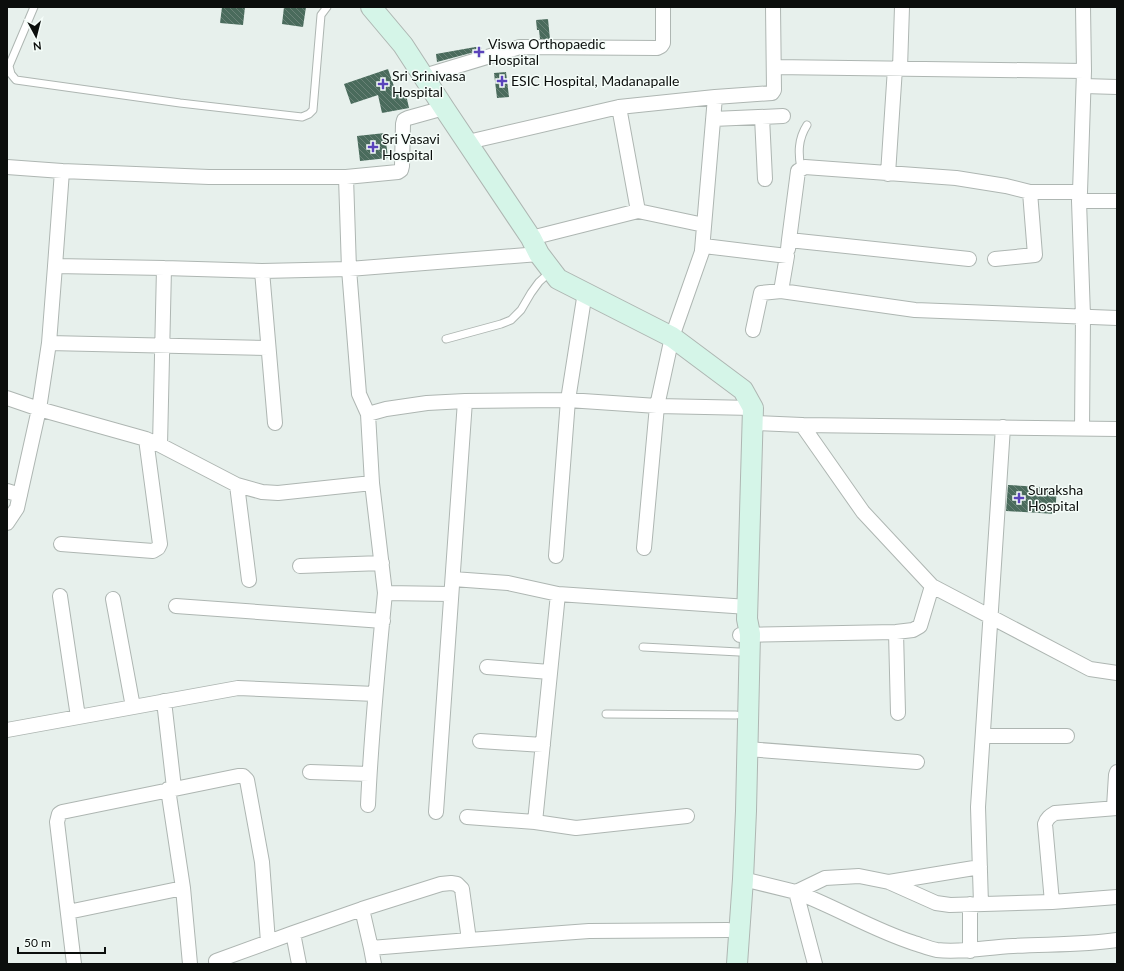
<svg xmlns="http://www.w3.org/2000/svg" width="1124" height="971" font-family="Lato,sans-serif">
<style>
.building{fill:url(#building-back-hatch)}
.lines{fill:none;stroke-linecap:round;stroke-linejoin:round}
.service-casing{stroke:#aeb6b2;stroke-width:9}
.minor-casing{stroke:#aeb6b2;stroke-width:16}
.secondary-casing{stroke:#aeb6b2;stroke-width:22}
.service{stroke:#fff;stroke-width:7}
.minor{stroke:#fff;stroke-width:14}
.secondary{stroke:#d5f5e8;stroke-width:20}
.poi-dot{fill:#5a43bb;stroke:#f5fdf9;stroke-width:1.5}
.labels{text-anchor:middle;stroke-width:3;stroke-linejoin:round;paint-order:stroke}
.poi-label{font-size:14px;fill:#0b0e0c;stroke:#f5fdf9;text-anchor:start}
</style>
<defs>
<pattern id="building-back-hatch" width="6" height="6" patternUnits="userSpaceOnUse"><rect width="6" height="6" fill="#4a6b5c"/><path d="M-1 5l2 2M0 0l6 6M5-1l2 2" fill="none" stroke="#6a8277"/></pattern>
</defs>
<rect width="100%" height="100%" fill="#e7f0ec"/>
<!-- building -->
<path class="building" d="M222,7H245L243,25L220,23Z
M284,7H306L303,27L282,24Z
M548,19L550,39H540L539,30H537L536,20Z
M481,46L482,50L437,62L436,54Z
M388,69L396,92L405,90L409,108L382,113L378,95L351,104L344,84Z
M506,72L509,97L497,98L494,73Z
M385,133L388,158L360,161L357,136Z
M1008,485L1057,488L1055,514L1006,511Z"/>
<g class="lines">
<!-- service casing -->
<g class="service-casing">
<path id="service" d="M34,7L9,66L11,74L16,80L180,103L302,117L309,114L313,110L321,15L327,7
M801,169C798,153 798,139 807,125
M446,339L501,324L511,320L521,310L531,293L539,282L550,272
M643,647L739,652
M606,714L736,715"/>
</g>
<!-- minor casing -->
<g class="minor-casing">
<path id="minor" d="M774,67L1084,71
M900,68L902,7
M424,76L520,47L657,48L661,46L663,43V7
M1084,86L1117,87
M762,117L765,179
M713,119L783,116
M468,142L619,107L715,97L772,93L774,90L773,7
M7,167L62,171L209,177H346L398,172L401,170L402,166L403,124L404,120L408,118L444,108
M888,174L895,68
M346,177L349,269L359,394L368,414
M1079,201H1117
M638,211L704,225
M531,238L638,211L619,107
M789,240L798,171L805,167L956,178L1006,186L1030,192H1080
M788,249L789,240L969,259
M702,250L715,97
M995,259L1035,255L1030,192
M55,266L62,171
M262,271L275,423
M781,291L915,310L1117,318
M49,343L268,348
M7,398L39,409L146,439L160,445L237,485L262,492L278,493L372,483L385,593
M753,423L802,425L1117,429
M802,425L863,512L932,586L1090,669L1117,673
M1082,429L1083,316L1079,201L1080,192L1084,71L1083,7
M160,445L164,268
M372,483L368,414L386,409L427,403L465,401L568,400L657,406L753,408
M237,485L249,580
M7,491L20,495
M7,523L17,508L39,409L49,343L55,266L164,268L262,271L349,269L539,254
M61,544L153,551L158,548L160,544L146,439
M644,548L657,406L672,337L704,246L787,256L781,291L761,293L753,330
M556,556L568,400L585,292
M300,566L382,563
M453,579L508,583L558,594L748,607
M60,596L78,717
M113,599L133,707
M176,606L383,621
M896,632L898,713
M740,635L896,632L913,630L920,626L932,586
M487,667L550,672
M164,701L174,788
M7,730L238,688L375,694
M983,736H1067
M480,741L543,745
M747,749L917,762
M310,772L369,774
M168,789L183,888L190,964
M368,805C371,734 378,664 385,593L451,594
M1114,807L1116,775L1117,772
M436,812L465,401
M467,817L535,822L576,828L687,816
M535,822L558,594
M743,879L796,892L815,964
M889,882L980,867
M796,892C836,907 873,930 914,943C921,945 930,949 937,950C963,953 988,947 1013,946C1048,944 1083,945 1117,940
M796,892L825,878L859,876L889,882L936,903L950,905L1052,902L1117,897
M1052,902L1045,824C1047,818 1050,816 1055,813L1117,808
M981,904L978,807L1003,427
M362,909L441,884L451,883L457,884L462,889L469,940
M68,912L183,888
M293,933L299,964
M970,951V904
M216,961L293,933L362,909L371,948
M74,964L57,822L59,814L62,812L238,776H243L247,780L262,862L268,942
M374,964L371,948L469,940L589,931L728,930"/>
</g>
<!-- secondary casing -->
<g class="secondary-casing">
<path id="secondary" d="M371,7L403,45L444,108L531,238L539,254L558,279L672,337L743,390L753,408L747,619L750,634L746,811L743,879L737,964"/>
</g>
<!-- service -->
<use href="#service" class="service"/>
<!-- minor -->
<use href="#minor" class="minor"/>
<!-- secondary -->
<use href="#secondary" class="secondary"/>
</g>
<!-- markers -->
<g class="poi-dot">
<path d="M477 46h4v4h4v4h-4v4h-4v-4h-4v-4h4z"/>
<path d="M500 75h4v4h4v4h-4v4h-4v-4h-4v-4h4z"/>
<path d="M381 78h4v4h4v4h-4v4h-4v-4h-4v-4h4z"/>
<path d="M371 141h4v4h4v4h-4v4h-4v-4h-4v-4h4z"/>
<path d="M1017 492h4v4h4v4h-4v4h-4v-4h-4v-4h4z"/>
</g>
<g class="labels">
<!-- poi labels -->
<g class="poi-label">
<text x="488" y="49">Viswa Orthopaedic<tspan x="488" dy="16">Hospital</tspan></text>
<text x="392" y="81">Sri Srinivasa<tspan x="392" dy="16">Hospital</tspan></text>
<text x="511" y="86">ESIC Hospital, Madanapalle</text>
<text x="382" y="144">Sri Vasavi<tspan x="382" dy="16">Hospital</tspan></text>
<text x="1028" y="495">Suraksha<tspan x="1028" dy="16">Hospital</tspan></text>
</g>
</g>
<!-- border -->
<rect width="1124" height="971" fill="none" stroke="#0b0e0c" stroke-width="16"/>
<!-- north arrow -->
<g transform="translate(36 36) rotate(173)" stroke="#f5fdf9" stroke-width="3" paint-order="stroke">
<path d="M0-3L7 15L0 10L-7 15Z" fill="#0b0e0c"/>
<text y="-6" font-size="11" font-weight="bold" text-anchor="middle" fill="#0b0e0c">N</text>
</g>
<!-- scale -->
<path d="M18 947v6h87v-6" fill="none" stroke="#0b0e0c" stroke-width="2"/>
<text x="24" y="947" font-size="12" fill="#0b0e0c" stroke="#f5fdf9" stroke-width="3" paint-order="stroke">50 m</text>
</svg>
